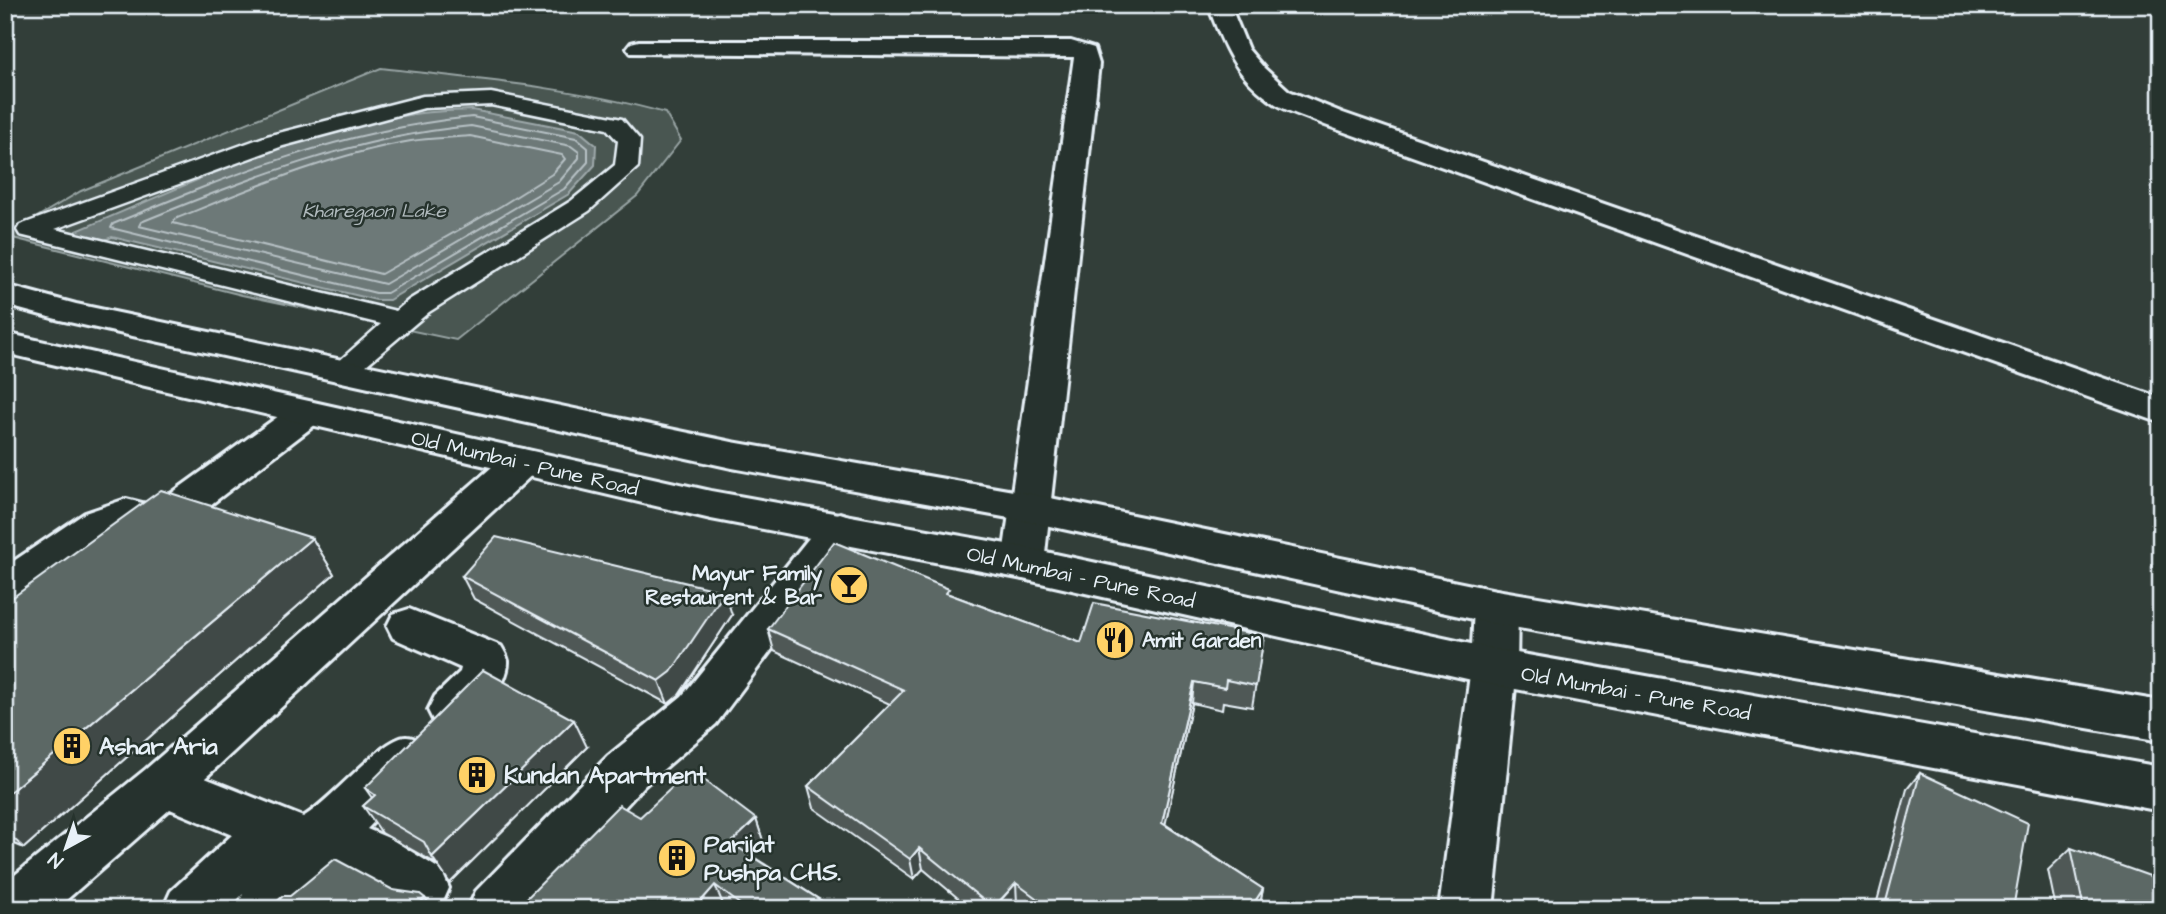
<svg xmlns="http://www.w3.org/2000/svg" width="2166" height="914" font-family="'Architects Daughter',sans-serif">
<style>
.green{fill:#495651;stroke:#98a4a4;stroke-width:2}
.water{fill:#6d7978;stroke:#9ea9ab;stroke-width:2}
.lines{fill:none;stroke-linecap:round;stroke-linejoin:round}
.shore{stroke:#b7c1c5;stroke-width:2}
.pedestrian-casing{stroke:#e8f1f8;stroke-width:5}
.minor-casing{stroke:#e8f1f8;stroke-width:6}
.tertiary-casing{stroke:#e8f1f8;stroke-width:6}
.secondary-casing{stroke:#e8f1f8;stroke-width:6}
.pedestrian{fill:#26332d;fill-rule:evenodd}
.minor{fill:#26332d;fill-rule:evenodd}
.tertiary{fill:#26332d;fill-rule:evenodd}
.secondary{fill:#26332d;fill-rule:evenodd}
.rail{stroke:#e8f1f8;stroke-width:3.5}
.wall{fill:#4f5957;stroke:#e8f1f8;stroke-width:2}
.shaded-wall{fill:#404947;stroke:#e8f1f8;stroke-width:2}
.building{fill:#5c6865;stroke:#e8f1f8;stroke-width:2}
.labels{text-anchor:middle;stroke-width:5;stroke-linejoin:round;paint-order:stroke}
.far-water-label{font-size:19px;font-style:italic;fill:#b1bbbe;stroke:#26332d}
.street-label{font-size:21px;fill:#e8f1f8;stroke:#26332d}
.poi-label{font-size:21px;font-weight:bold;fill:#e8f1f8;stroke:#26332d;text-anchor:end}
.near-poi-label{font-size:24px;font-weight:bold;fill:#e8f1f8;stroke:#26332d;text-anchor:start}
</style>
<rect width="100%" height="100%" fill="#323e39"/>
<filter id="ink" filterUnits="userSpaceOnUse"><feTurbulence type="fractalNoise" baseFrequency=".0143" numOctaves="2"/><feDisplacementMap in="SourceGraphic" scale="14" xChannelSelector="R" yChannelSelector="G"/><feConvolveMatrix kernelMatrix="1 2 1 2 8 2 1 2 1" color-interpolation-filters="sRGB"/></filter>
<g filter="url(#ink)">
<!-- green -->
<path class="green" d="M381,68C475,79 573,87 665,113L681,140L637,196L456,340L242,295L5,236L81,191Z"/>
<!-- water -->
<path class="water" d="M472,110L579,131L596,145L595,165L569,194L389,300H376L112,237L102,241L72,233C181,188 291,133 408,115C429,111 451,111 472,110Z"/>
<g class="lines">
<!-- shore -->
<path class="shore" d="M472,117L576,138L588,148V162L564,189L387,293H376L111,228L113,224C233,174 341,130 472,117Z
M471,126L571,146L579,152V158L559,182L385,284L139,226L141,222C249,178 354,137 471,126Z
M470,136L562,155L565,159L552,174L501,206L381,274L173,223L175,219C252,188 329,155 411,141C430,138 450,138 470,136Z"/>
<!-- pedestrian casing -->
<g class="pedestrian-casing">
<path id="pedestrian" d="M491,93L622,119L640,140L638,167L589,211L429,312L352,377L342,380L332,377L328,371L381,324L20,235L17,230L20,225L267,136L423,96ZM491,105L607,129L618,141L615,165L571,201L409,300L396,311L55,229L283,146L424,108Z"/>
</g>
<!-- minor casing -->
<g class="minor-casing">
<path id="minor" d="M639,41H1071L1094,48L1099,64L1044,563L1038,574L1023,579L1008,574L1002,563L1074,57L631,53L627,48L631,43Z
M307,401L320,405L325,413L320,421L163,541L148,546L133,541L128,528L113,533L20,600L5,605V567L85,513L126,499L154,506L294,405Z
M522,449L536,453L541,462L536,471L205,778L303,817C329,803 386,734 407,737C412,737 418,740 422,742L430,757L422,772L367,829L391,839L441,870L449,888L441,906C407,914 381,889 354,873L347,872L302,909H237L243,894L228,909H163L171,891L232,835L170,809L56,909H5V883L146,769L508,453Z
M840,513L855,518L861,528L855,538L716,724L644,786L531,909H468L476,891L608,756L682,696L825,518Z
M409,609L501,646C504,651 507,656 508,661C509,684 476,731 451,729C446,729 440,725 435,724L428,710L435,696L460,672L461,668L393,638L387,626L393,614Z"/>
</g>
<!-- tertiary casing -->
<g class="tertiary-casing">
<path id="tertiary" d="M1208,5H1230L1248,49L1264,68L1289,91L1343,113L2161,398V423L1325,125C1307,117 1284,111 1270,100C1234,74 1223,45 1208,5Z
M1496,590L1512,595L1518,607L1517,667L1493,909H1439L1471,667L1474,607L1480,595Z"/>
</g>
<!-- secondary casing -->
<g class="secondary-casing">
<path id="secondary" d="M5,285L76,304L732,442L1031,494L1496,590L2161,701V741L1496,624L1031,522L732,468L60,320L5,305Z
M5,333L711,491L1023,547L1494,649L2161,767V811L1494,685L1023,579L711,519L5,353Z"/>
</g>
<!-- pedestrian -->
<use href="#pedestrian" class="pedestrian"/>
<!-- minor -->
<use href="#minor" class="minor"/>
<!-- tertiary -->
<use href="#tertiary" class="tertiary"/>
<!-- secondary -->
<use href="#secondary" class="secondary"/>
<!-- rail -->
<path class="rail" d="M5,7L635,5"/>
</g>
<!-- wall -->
<path class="wall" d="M312,538L334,574L24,848L5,840V603Z
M462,576L732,615L679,695L668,704L474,599Z
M949,594L1081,643L1264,636L1252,707L1223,702L1222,710L1192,703L1165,824L1263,889L1259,909H1024L1017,904L1013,909H971L923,869L914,879L814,808L808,786L890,704L774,651L768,629Z
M587,747L450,883L437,864L382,833L363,806L372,798L365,788Z
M1920,773L2013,909H1875L1907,789Z
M640,817L756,819L764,844L752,856L834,909H516Z
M2071,848L2161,909H2056L2048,870Z"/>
<!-- shaded-wall -->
<path class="shaded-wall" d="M312,538L334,574L24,848L5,831V796Z
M725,592L732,615L679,695L668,704L659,681Z
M1194,682L1192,703L1161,844L1162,823Z
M574,720L587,747L450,883L432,857Z
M756,819L764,844L741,868L731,843Z
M919,848L923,869L914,879L910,859Z
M1016,883L1017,904L1013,909H993Z
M715,885L725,909H694Z
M1263,889L1259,909H1250Z
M425,898L433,909H414Z"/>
<!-- building -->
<path class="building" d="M161,490L312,538L5,796V603Z
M496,537L725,592L671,672L659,681L462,576Z
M834,542L949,589L946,593L1081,643L1094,603L1264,636L1256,686L1226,680L1225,688L1194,682L1162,823L1263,889L1250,909H1051L1016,883L993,908L919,848L910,859L808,786L904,690L768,629Z
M483,670L574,720L432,857L424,842L363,806L375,795L365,788Z
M691,770L756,819L731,843L834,909H746L715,885L694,909H516L619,805L640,817Z
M1920,773L2028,823L2013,909H1884Z
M2071,848L2161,880V909H2084Z
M335,859L393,890L420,894L425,898L414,909H269L283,896H290Z"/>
</g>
<!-- icons -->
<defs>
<g id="bar-disc" transform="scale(2.0125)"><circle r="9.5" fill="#ffd166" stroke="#26332d"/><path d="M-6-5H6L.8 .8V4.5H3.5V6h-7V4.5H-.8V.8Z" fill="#111"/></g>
<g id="restaurant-disc" transform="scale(2.0125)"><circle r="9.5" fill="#ffd166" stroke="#26332d"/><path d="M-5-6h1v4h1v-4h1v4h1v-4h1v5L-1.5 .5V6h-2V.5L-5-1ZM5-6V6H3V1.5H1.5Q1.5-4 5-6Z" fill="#111"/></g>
<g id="building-disc" transform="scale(2.0125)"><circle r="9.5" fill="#ffd166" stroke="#26332d"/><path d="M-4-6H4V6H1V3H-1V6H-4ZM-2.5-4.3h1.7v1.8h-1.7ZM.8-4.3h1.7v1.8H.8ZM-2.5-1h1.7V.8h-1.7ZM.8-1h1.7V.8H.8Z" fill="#111"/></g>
</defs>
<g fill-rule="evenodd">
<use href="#bar-disc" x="849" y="585"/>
<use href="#restaurant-disc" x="1115" y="640"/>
<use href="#building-disc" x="72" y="746"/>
<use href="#building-disc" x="477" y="775"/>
<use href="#building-disc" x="677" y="858"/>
</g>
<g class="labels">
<!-- far-water labels -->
<g class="far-water-label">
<text x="374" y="217">Kharegaon Lake</text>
</g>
<!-- street labels -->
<g class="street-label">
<text transform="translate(525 463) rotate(13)" y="7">Old Mumbai - Pune Road</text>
<text transform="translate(1081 577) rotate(12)" y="7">Old Mumbai - Pune Road</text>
<text transform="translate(1636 693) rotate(10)" y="7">Old Mumbai - Pune Road</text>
</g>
<!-- poi labels -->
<g class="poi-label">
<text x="822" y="580">Mayur Family<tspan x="822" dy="24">Restaurent &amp; Bar</tspan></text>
<text x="1142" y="647" text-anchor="start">Amit Garden</text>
</g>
<!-- near-poi labels -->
<g class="near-poi-label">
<text x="99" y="754">Ashar Aria</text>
<text x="504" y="783">Kundan Apartment</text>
<text x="704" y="852">Parijat<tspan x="704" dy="28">Pushpa CHS.</tspan></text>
</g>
</g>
<!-- margin -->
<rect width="2166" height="914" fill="none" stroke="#26332d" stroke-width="28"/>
<rect x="14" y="14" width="2138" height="886" fill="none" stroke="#e8f1f8" stroke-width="2.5" filter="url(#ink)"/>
<!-- north arrow -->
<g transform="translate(66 848) rotate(220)" stroke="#26332d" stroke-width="5" paint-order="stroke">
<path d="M0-5L12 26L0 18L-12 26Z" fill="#e8f1f8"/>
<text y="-10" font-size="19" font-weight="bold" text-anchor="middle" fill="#e8f1f8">N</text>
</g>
</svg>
